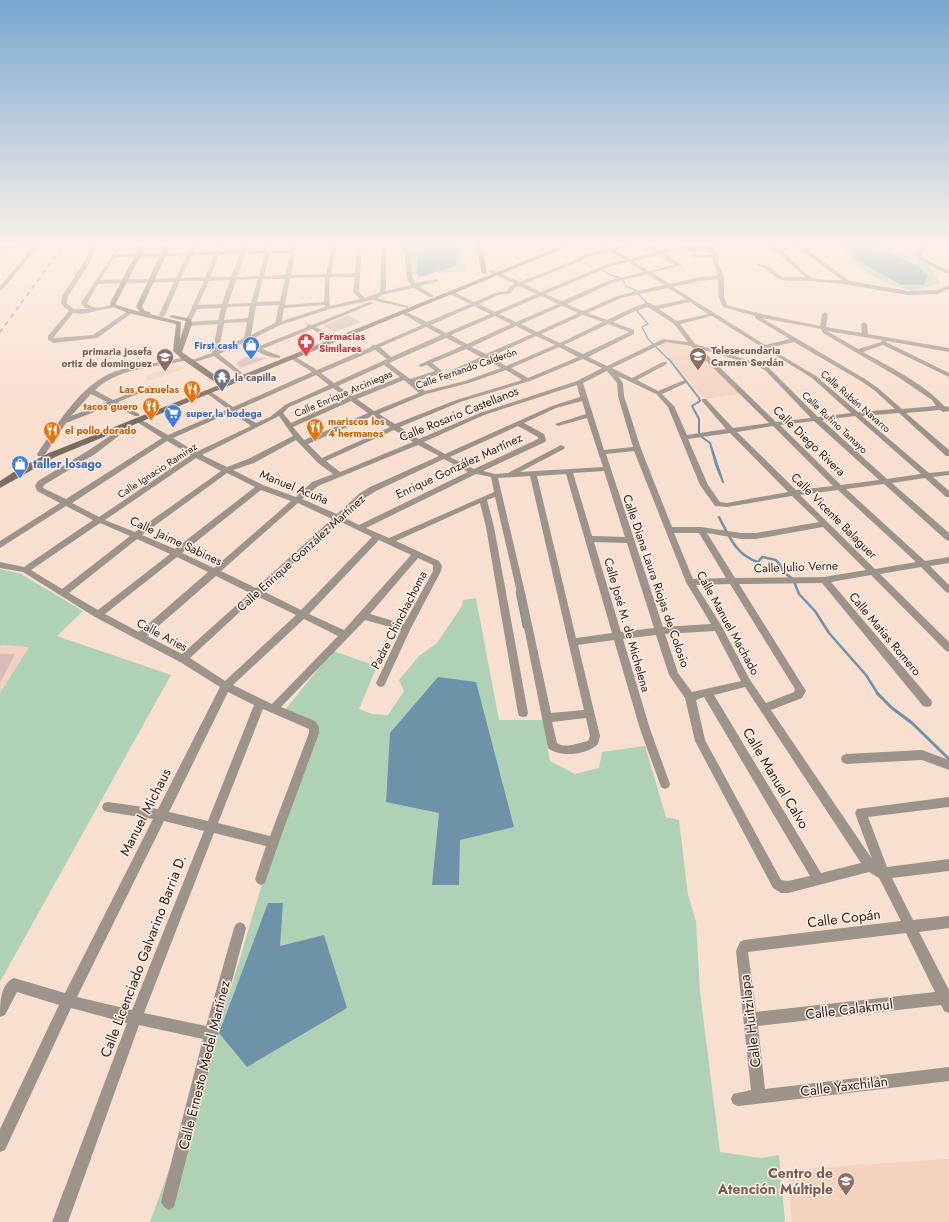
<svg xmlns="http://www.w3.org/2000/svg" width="949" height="1222" font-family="Jost,sans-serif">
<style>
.built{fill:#f3d2bf}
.green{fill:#afd2b7}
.water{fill:#6e93a9}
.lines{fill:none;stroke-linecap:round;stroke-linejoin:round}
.stream-far3{stroke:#6e93a9;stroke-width:1.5}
.stream-far2{stroke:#6e93a9;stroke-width:2}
.stream-far1{stroke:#6e93a9;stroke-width:2.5}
.stream{stroke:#6e93a9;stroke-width:3}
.building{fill:#d9bab6}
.street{fill:#9c938b;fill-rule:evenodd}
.secondary{fill:#796c60;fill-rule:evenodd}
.rail{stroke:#948277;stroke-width:1.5;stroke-dasharray:4.5 4.5;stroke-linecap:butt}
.labels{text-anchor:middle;stroke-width:3;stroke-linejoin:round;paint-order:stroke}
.far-health-label{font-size:10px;font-weight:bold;fill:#be3a42;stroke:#feeee5;text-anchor:start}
.far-shop-label{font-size:10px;font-weight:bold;fill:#366cbe;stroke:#feeee5;text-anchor:end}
.far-education-label{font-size:10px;font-weight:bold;fill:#785e54;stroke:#feeee5;text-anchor:start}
.far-street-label{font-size:10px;fill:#2b221c;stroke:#feeee5}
.far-worship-label{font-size:10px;font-weight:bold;fill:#5b616d;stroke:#feeee5;text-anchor:start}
.far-food-label{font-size:10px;font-weight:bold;fill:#c56008;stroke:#feeee5;text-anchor:end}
.street-label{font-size:12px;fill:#2b221c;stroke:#feeee5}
.shop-label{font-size:12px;font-weight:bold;fill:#366cbe;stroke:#feeee5;text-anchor:start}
.near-street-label{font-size:14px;fill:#2b221c;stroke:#feeee5}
.near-education-label{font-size:14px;font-weight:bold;fill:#785e54;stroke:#feeee5;text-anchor:end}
</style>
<rect width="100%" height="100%" fill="#f9dfcf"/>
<!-- built -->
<path class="built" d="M667,342L692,348L740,394L704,399L659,345Z
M176,365L186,368L148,381L145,376Z
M3,645L30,646L0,693V646Z
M949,1159V1222H792L787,1170Z"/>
<!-- green -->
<path class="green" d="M401,242H454L464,256L465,271L413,275L409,258Z
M841,242H870L922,259L925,261L941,283L912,291L882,282L853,263Z
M0,569L21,574L83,611L57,636L171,675L0,982V693L29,647L3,645L0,646Z
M476,598L499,720H543L550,761L575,774L599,768L602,752L645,746L666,817L679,820L688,895L696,921L700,992L720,1152L761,1158L779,1155L785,1222H150L203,1077L226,1005L291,787L315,725L284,711L333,651L377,666L359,709L372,714L388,715L404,691L399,680L419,656L437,643L462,606L463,600Z"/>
<!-- water -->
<path class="water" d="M399,242H454L457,251L456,266L419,277L416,273L418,256L405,254Z
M843,242H866L875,248L897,256L919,267L927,275L924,285H901L855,259L842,244Z
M438,677L476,682L514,827L460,840L459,885H432L439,813L386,802L390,733Z
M268,903H283L280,946L324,935L347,1008L247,1067L219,1033Z"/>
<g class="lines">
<!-- stream-far3 -->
<path class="stream-far3" d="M602,269L608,274L620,278
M623,280L626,286L637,291
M638,294L648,304L646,305
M640,308L637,311L648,324L642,327L648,339L669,360"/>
<!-- stream-far2 -->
<path class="stream-far2" d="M669,359L699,398L700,401L692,406L699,419V435L710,443
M710,443L723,482L716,465Z"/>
<!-- stream-far1 -->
<path class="stream-far1" d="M719,517C729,536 736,555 758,562L762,557L776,560L780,565L783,572L793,579L799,594L815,611L829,633L866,675L878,694
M517,592L524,627"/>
<!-- stream -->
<path class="stream" d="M877,693L892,708L912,723L949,759"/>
</g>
<!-- building -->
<path class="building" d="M348,315L361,322L334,332L323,326Z
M246,357L267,358L241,368L236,363Z
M0,654H15L0,683Z"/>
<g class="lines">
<!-- street -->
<path class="street" d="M42,242L2,290L0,291V286L34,246L0,250V246Z
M95,242H99L87,267L68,296L67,304L74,309H88L85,308L81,303L121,242H125L117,254L188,252L193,242H197L193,252H215L219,242H223L220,252L242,251L246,242H250L247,251L266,250L269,242H273L271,250H291L293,242H297L291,275L326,274L333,242H337L331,274L355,273L358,242H362L359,292L365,298L380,292L382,242H386V291L411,285C404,276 406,265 405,254L408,252L411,254L412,276L415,283L436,279L439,281L419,286L433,295V297H429L414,288L385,294L377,298L408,306V308L372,300L330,309L280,325L248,341L257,347L307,327V324L312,325L369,302L374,303L316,327L332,337V339H328L312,329L262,349L280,356V358C268,359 253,349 243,343L219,354L241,372L242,373L239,375L214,356L189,364L186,362L212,353L218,324L189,326L186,324L189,322L218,320L221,308L197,309L191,321L186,320L204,281H180L165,315L162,317L159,315L174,282L98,284L87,303C93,311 105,306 114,304L117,306L116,307L82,314L73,313L53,338L93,335L128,311H132V313L97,338L54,343L48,340V336L69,311L61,304L62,296L81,267ZM265,253L259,276L237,277L245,254ZM270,253H290L285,275L264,276ZM240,254L231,277H210L219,255ZM192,255H214L205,277L181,278ZM186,256L176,278L100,280L115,257ZM325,277L324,302L285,305L290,278ZM330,277H355L353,292L360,299L330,306L329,292ZM258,279L251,303L228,304L236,280ZM263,279H285L280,301L257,302ZM230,280L222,304L198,305L209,281ZM279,305L275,323L251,335L256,306ZM325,305V307L282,321L284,308ZM250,306L248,318L224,320L227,307ZM247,322L244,338L219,350L224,323Z
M598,242H603L612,248L636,242H646L661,251L678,247L688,242H694L685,247H706L700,242H705L711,246L720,242H726L713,248L719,257L718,262L724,277V297L727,305L753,312L820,326L822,314L825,312L828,314L826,327L862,333L861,324L864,322L867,324L868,334L949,348V352L887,341L886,342L949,373V377L883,345L863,352C888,366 925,384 944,406L949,407V411L943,412L940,410L906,413L949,450V456H946L899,413L862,416L929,473L949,471V475L933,477L949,491V497H946L925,478L892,483L949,533V541L946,540L884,484L846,489L925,561L949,557V563L930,566L949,585V593L946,592L921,567L880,574L949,642V652L946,651L871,575L831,582L931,700L932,703L931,706L927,707L923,706L822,583L739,584L806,691L802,698L771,710L872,859L855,813L857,809L949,797V807L868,817L887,867L949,859V871L892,878L913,920L949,916V928L919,932L949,990V1013L944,1011L941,1005L758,1026L765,1089L949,1067V1081L738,1106L733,1104L731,1099L733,1094L751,1090L736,951L740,942L744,940L901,921L879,878L869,872L788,893H781L773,888L695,741L685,698L669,675L656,635L623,639L650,729L670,784L669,787L665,789L661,787L660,784L640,729L614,640L578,645L600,736L598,744C587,755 560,758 548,748L518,597L495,497L487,500L494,527L528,713L527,716L523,717L519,716L518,713L486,527L480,503L396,541L439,561L442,566L441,571L411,628L384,686L381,687L378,686L376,683L401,630L365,620L281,707L315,721L319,727V733L279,842L265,883L261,885L257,883L255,879L266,846L214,833L144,1013L206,1026L234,928L236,924L240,922L244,924L246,928L218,1034L174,1207L169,1210L164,1207L161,1202L203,1039L139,1025L68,1222H52L127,1023L71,1008L5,1150L0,1152V1129L59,1005L17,992L5,1015L0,1017C0,1004 0,984 14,978L65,993L153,819L108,812L104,811L102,807L104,803L108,802L158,809L220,687L180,662L95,617L23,572L0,568V562L24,567L93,520L66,506L0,548V541L60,503L37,491L35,486L38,481L89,450L132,421L138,418L140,419L168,435L228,409L206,393V391H210L233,407L312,372L290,358V356H294L317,370L371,347L372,345H376L422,325L403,314V312H407L427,322L470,304L450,294V292H454L474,302L495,293L507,291L510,286L515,284L489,272V270H493L520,282L577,259L583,255L607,249ZM642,244L656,252L630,259L616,250ZM709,249L712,255L695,254L692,256L695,258H712L718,276L700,277L670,284L652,273L682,265L664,253L680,250L692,251ZM611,251L625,260L605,265L541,292L524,284L581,261L587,257ZM659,255L675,265L649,271L633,261ZM628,262L643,272L608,281L562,301L545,294L609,267ZM647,274L664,285L617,296L583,311L567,304L612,283ZM718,279L719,297L723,307L755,316V318L790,339L765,345L673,287L700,281ZM519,286L536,294L495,312L479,304L498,295L511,293L514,288ZM668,288L686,299L655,306C653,305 651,303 649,303C640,303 616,316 607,320L588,313L621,298ZM541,296L558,304L516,322L499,314ZM690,302L708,314L677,321L659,309ZM474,306L490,314L446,333L431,325ZM562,306L578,313L537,332L521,324ZM648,307L674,324L688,342L663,339L607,366L588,357L634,334V330L613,322L635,311ZM583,315L603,322L560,343L541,334ZM495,316L511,324L467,344L451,335ZM712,316L812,378L851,413L818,417L769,368L761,364L695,344L680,324ZM762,318L821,329L823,333L898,377L932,400L936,406L902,409L878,388L865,379ZM608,324L629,332L583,354L564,345ZM516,326L532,334L486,354L471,347ZM426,327L441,335L391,357L380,347ZM827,331L882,340L881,342L858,349ZM536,336L555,345L506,366L490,357ZM446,338L462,346L418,365L421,367L427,365L435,371L410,379L389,363ZM666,342L691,346L769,423L733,428L706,399H702V401L726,429L687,435L674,406L662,394L686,383V381H682L658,391L637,380L667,364V362H663L632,378L612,368ZM794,342L861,381L874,390L895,409L858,412L816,376L769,348ZM559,347L578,357L528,378L511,368ZM466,349L481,357L445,373L432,363ZM701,349L757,366L765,370L811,418L776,422ZM375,350L387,359L334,383L321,373ZM485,359L501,368L465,381L425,391L414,382L439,374L447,380H451L452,379L449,376ZM583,359L602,368L577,381L480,413L419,439L400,427L460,402L530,381ZM384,365L400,377L352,396L338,386ZM506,370L522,380L456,400L395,424L379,414L426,394L469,383ZM607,371L617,383L618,396L633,447L604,450L583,383ZM316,375L329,385L285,405L270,417L256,423L237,410ZM618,376L656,394L668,407L700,485L715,506L727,507L792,496L819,522L756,533H741L701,527H672L641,449L624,396L623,383ZM404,380L419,393L374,411L357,399ZM577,385L580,397L552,406L445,454L424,442L484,415ZM333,388L347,398L291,423L283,413L289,407ZM351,401L368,413L304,440L293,427ZM582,401L586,414L555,424L558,426L587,418L603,467L520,472L564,449L565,447L561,445L508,473L495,474L483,471L545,442L546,440L544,434L524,423L556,408ZM232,412L251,426L196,452L173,438ZM279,416L293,436L248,459L227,467L202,455ZM373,416L390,427L322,458L308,444ZM855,416L921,474L887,479L822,420ZM814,421L879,480L841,485L780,425ZM137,422L162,438L66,499L43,488L44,485L95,454ZM518,426L538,437V439L474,469L450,457ZM773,426L833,486L796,490L737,432ZM394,430L413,442L340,472L326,461ZM730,433L788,492L727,503L720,502L708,485L688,439ZM296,440L318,463L333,474L312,482L296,497L263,485L233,470L254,463ZM167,441L191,455L99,517L72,503ZM418,445L439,456L370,487L360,493L337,514L302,499L318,486ZM634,451L686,582L711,624L663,627L606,454ZM196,458L221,471L135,532L105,520ZM444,459L468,472L359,525L343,517L366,497L376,491ZM604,471L625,537L592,536L573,473ZM227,473L255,487L175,549L142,535ZM476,474L491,477L494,492L389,538L366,528ZM566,474L612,633L576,638L537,476ZM530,476L584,710L551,713L526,597L498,478ZM261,490L291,501L214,568L182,553ZM838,490L916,562L875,569L800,495ZM298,503L332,519L256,588L221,571ZM339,521L372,537L301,610L263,591ZM100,523L130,536L62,589L31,570ZM823,527L866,570L824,577L735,578L707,533L741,539H756ZM674,533H699L726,578L693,579ZM137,539L170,554L98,610L69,593ZM379,540L411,555L344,630L309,614ZM594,542L627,543L654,628L621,632ZM177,557L208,572L139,632L105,614ZM418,558L433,565V571L404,624L370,614ZM216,576L250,593L182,654L147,636ZM730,584L795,689L794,692L766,703L750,680L721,625L696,585ZM257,596L296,615L225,681L190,658ZM304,619L338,636L272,704L233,685ZM715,631L741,681L692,692L678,673L665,634ZM745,687L861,863L821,873L714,695ZM228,692L254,705L208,821L169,812ZM704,697L810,876L788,881L781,880L705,740L696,700ZM263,709L309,729V733L270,836L218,823ZM586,718L590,736L588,741C578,743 565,749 557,743L552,722ZM164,821L204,831L132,1010L77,997ZM906,933L935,992L756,1012L748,952Z
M763,242C780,242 797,268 811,277C816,280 835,280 842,280L791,242H796L850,281L908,291L937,290L949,285V289L938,294L908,295L844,284L810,281H787L778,279L766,269L757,265V263L770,267L782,277H805L789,262Z
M917,242H922L927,248L921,254C928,263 939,265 949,270V274C937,269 923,265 915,254L921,248Z
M185,357L188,359L187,360C156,368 119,367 95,390L113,400L148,386H152V388L118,402L139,414V416H135L112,405L66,423L44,456H38L37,454C58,424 80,384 116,371C138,364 162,363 185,357ZM91,394L107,402L71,416Z
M922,750L949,760V770L922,760L846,764L842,762L841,759L842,756L846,754Z"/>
<!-- secondary -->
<path class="secondary" d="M142,242H148L116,303L117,305L140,312L136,307L166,242H172L142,307L145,311L150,312V314L181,322L180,339L186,321L169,317L172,315L191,319L192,324L182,352L225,382L571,242H579L55,457L0,488V481L20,468L49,453L219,385L183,360L173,351L176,324L128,313L111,306L110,303Z
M475,242H481L487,274L482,273Z
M943,242H949V246Z"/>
<!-- rail -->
<path class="rail" d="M0,332L66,242"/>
</g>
<!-- sky -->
<linearGradient id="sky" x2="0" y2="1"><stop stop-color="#77a7cf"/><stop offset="0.59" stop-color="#fcf1e9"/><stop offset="1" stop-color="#fcf1e9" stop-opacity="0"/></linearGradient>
<rect width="949" height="413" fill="url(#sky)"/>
<!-- icons -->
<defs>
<g id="pharmacy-pin" transform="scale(0.9)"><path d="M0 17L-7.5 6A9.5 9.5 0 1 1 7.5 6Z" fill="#e0444e" stroke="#feeee5"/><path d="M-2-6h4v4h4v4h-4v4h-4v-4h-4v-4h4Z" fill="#fff"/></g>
<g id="shop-pin" transform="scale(0.9)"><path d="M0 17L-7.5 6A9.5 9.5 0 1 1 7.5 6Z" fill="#3f7fe0" stroke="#feeee5"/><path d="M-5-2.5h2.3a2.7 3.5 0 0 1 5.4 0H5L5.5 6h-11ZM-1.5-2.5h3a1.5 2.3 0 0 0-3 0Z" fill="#fff"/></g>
<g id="school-pin" transform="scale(0.9)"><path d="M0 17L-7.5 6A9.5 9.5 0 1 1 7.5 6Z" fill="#8d6e63" stroke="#feeee5"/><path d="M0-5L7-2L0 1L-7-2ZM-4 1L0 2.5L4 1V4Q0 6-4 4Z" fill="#fff"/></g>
<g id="temple-pin" transform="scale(0.9)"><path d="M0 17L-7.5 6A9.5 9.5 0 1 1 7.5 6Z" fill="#6b7280" stroke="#feeee5"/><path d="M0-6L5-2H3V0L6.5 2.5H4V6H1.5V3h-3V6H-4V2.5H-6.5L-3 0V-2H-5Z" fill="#fff"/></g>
<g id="restaurant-pin" transform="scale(0.9)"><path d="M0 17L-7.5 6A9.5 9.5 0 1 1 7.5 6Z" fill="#e8710a" stroke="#feeee5"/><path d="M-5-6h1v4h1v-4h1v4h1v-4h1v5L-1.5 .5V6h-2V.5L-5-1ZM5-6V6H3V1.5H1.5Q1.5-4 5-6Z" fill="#fff"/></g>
<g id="supermarket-pin" transform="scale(0.9)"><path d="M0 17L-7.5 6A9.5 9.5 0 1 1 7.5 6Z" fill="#3f7fe0" stroke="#feeee5"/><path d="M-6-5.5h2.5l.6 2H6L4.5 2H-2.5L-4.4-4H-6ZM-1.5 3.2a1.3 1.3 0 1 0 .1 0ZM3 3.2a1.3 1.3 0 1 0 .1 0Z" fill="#fff"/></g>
</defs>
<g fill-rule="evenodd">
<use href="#pharmacy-pin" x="306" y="342"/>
<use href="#shop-pin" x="251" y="345"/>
<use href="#school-pin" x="698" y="356"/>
<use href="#school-pin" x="165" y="357"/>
<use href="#temple-pin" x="222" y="377"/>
<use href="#restaurant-pin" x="192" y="389"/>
<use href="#restaurant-pin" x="151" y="406"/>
<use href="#supermarket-pin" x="173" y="413"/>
<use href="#restaurant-pin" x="315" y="427"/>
<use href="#restaurant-pin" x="52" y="430"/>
<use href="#shop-pin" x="20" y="464"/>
<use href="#school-pin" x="846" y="1181"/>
</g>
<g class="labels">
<!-- far-health labels -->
<g class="far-health-label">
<text x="319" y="340">Farmacias<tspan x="319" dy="12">Similares</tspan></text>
</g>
<!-- far-shop labels -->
<g class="far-shop-label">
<text x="238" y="349">First cash</text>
<text x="186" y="417" text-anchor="start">super la bodega</text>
</g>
<!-- far-education labels -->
<g class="far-education-label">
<text x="711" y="354">Telesecundaria<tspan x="711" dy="12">Carmen Serdán</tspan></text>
<text x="152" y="355" text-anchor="end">primaria josefa<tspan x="152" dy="12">ortiz de dominguez</tspan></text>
</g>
<!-- far-street labels -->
<g class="far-street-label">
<text transform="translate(466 368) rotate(-19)" y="4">Calle Fernando Calderón</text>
<text transform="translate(343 393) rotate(-23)" y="4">Calle Enrique Arciniegas</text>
<text transform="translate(856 401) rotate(41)" y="4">Calle Rubén Navarro</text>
<text transform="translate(835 422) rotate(43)" y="4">Calle Rufino Tamayo</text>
<text transform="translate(157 470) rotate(-33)" y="4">Calle Ignacio Ramírez</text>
</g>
<!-- far-worship labels -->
<g class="far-worship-label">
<text x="235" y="381">la capilla</text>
</g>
<!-- far-food labels -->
<g class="far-food-label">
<text x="179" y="393">Las Cazuelas</text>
<text x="138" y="410">tacos guero</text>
<text x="328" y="425" text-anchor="start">mariscos los<tspan x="328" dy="12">4 hermanos</tspan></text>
<text x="65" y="434" text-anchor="start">el pollo dorado</text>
</g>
<!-- street labels -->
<g class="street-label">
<text transform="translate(459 414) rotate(-22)" y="4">Calle Rosario Castellanos</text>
<text transform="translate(809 441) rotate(44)" y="4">Calle Diego Rivera</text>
<text transform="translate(459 466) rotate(-25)" y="4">Enrique González Martínez</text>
<text transform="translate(294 487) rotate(22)" y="4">Manuel Acuña</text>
<text transform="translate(834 516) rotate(45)" y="4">Calle Vicente Balaguer</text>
<text transform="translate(176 541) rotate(25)" y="4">Calle Jaime Sabines</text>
<text transform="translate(301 553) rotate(-42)" y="4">Calle Enrique González Martínez</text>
<text transform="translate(796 567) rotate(-2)" y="4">Calle Julio Verne</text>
<text transform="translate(656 581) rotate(71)" y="4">Calle Diana Laura Riojas de Colosio</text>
<text transform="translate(399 620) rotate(-63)" y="4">Padre Chinchachoma</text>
<text transform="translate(728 623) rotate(61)" y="4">Calle Manuel Machado</text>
<text transform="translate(627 625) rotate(74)" y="4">Calle José M. de Michelena</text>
<text transform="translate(885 634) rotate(50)" y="4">Calle Matías Romero</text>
<text transform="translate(162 635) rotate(28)" y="4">Calle Aries</text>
</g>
<!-- shop labels -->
<g class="shop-label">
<text x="33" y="468">taller losago</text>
</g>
<!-- near-street labels -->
<g class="near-street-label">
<text transform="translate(776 778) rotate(59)" y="5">Calle Manuel Calvo</text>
<text transform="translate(145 812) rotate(-63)" y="5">Manuel Michaus</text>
<text transform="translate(844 918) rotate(-7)" y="5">Calle Copán</text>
<text transform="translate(143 956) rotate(-69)" y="5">Calle Licenciado Galvarino Barria D.</text>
<text transform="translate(849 1009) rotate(-7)" y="5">Calle Calakmul</text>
<text transform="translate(750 1021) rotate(-97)" y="5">Calle Huitzilapa</text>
<text transform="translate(204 1065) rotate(-76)" y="5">Calle Ernesto Medel Martínez</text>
<text transform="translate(844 1086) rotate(-7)" y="5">Calle Yaxchilán</text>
</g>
<!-- near-education labels -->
<g class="near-education-label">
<text x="833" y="1178">Centro de<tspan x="833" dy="16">Atención Múltiple</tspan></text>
</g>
</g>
</svg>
